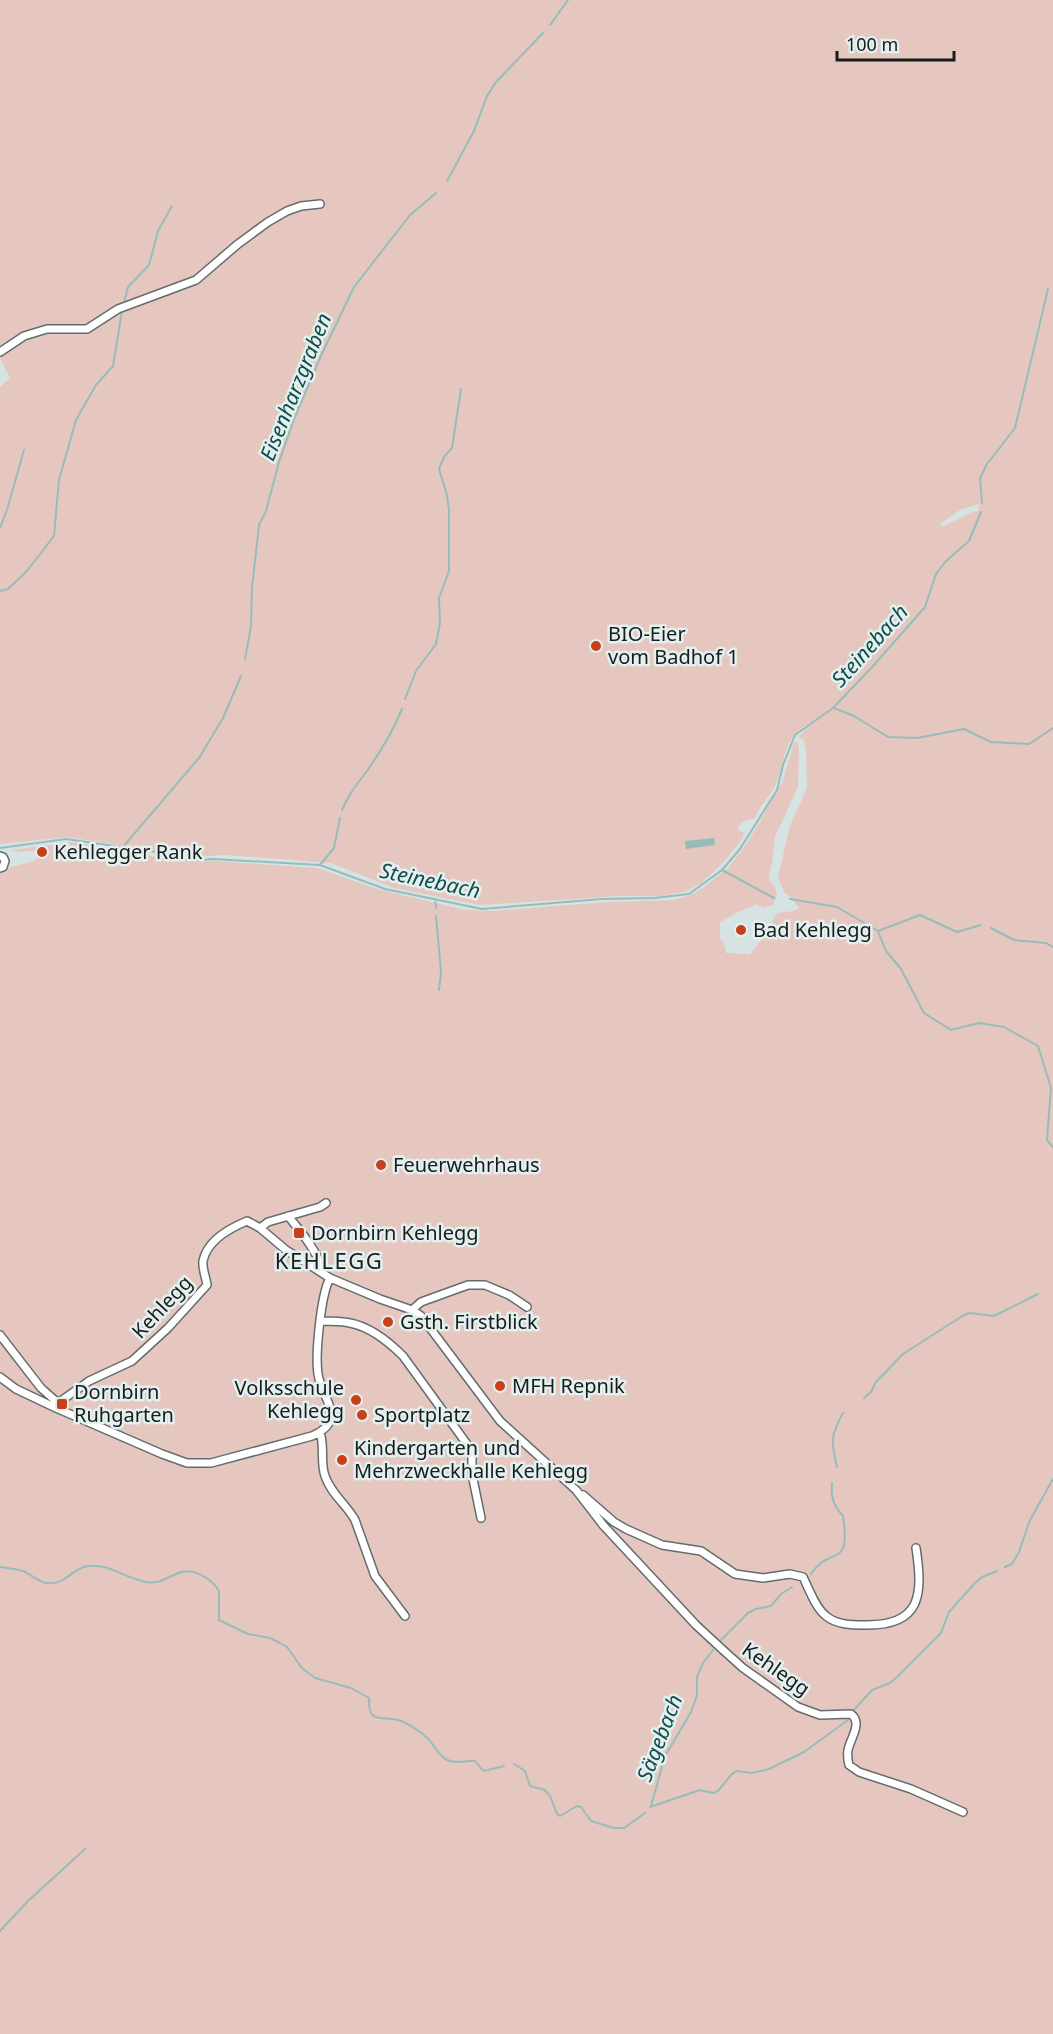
<svg xmlns="http://www.w3.org/2000/svg" width="1053" height="2034" font-family="'Noto Sans',sans-serif">
<style>
.green{fill:#e5c7c0;fill-rule:evenodd}
.water{fill:#95bdba}
.lines{fill:none;stroke-linecap:round;stroke-linejoin:round}
.stream{stroke:#95bdba;stroke-width:2}
.minor-casing{stroke:#626d6d;stroke-width:10}
.minor{stroke:#fff;stroke-width:7}
.poi-dot{fill:#c83f19;stroke:#e3f0ef;stroke-width:2}
.labels{text-anchor:middle;stroke-width:5;stroke-linejoin:round;paint-order:stroke}
.poi-label{font-size:20px;fill:#171c1c;stroke:#e3f0ef;text-anchor:start}
.street-label{font-size:20px;fill:#171c1c;stroke:#e3f0ef}
.water-label{font-size:21px;font-style:italic;fill:#114c4a;stroke:#e3f0ef}
.quarter-label{font-size:22px;letter-spacing:1.5px;fill:#171c1c;stroke:#e3f0ef}
</style>
<rect width="100%" height="100%" fill="#d6e3e2"/>
<!-- green -->
<path class="green" d="M0,0H1053V2034H0V872L10,867L35,861L40,852C30,849 20,854 12,850L72,842L186,862L216,861L317,868L377,889L465,910L492,911L607,902L673,900L691,895L704,887L729,867L748,842L783,780L794,742L797,741L799,747L798,787L775,837L772,863L769,876L770,882L774,885L777,894L773,905L764,908L757,904L734,914L720,923V938L724,944L726,953L750,954L764,937L777,913L794,911L799,908L790,897L784,892L778,877L790,826L807,788L806,748L803,739L798,737L811,724V722C781,738 787,760 775,786C769,798 759,806 755,818C747,822 740,818 738,830L744,833L743,838L721,865L700,884L685,892L659,896H621L480,905L394,888L331,863L224,855L194,857L67,837L0,844V387L10,378L0,359ZM979,504L978,511L972,512L942,527L940,524L960,510Z"/>
<!-- water -->
<path class="water" d="M714,838L715,845L686,849L685,841Z"/>
<g class="lines">
<!-- stream -->
<path class="stream" d="M550,25L568,0
M447,181L474,131L487,96L496,82L543,33
M982,503L980,478L987,464L1015,428L1048,289
M0,528L7,510L24,450
M0,591L8,589L27,571L54,536L59,480L76,420L96,385L113,366L122,311L128,287L149,265L158,231L172,206
M245,659L251,626L252,588L259,525L266,511L279,462L294,419L320,358L354,287L410,215L436,193
M405,699L416,671L436,644L440,623L439,598L449,571V511L447,495L439,469L444,457L452,448L461,389
M834,708L854,716L888,737L917,738L964,729L991,742L1029,744L1053,728
M342,810C350,792 356,786 367,771C381,751 393,731 402,709
M0,848L66,839L163,853L189,861L213,859L320,865L385,889L482,909L602,899L654,898L689,894L722,870L740,849L777,790L783,765L795,735L833,708L873,666L925,607L936,574L945,562L969,541L981,512
M122,848L199,758L223,718L241,676
M320,865L334,848L340,818
M722,870L774,898
M435,899L436,908
M790,899L837,907L878,931L920,915L957,932L981,925
M436,916L441,972L439,990
M991,928L1014,940L1046,943L1053,947
M878,931L886,951L901,969L924,1013L951,1030L979,1023L1004,1027L1038,1046L1051,1088L1047,1140L1053,1147
M864,1398L871,1392L876,1382L903,1354L964,1315L970,1313L994,1316L1038,1294
M837,1467C831,1442 830,1436 843,1413
M0,1567C7,1568 16,1569 23,1571C31,1574 38,1582 47,1583C67,1585 70,1569 88,1566C108,1563 127,1579 146,1582C158,1584 165,1579 176,1574C192,1566 211,1578 219,1591V1620L248,1634L270,1638L280,1643L287,1647L302,1668L315,1678L351,1688L369,1698C368,1727 383,1714 401,1721C408,1724 420,1731 425,1736C434,1743 437,1755 447,1760C458,1765 471,1759 475,1761C478,1763 480,1769 484,1771L504,1766
M1005,1567L1012,1564L1019,1552L1030,1520L1053,1479
M811,1574C831,1544 851,1571 843,1516C833,1505 831,1498 832,1483
M720,1641L748,1613L756,1609L771,1606L781,1594L792,1587
M854,1710L872,1690L890,1683L898,1676L941,1633L949,1612L975,1583L982,1577L997,1571
M514,1764L525,1771L530,1786L545,1790L550,1796L557,1814L560,1816L577,1806L581,1807L591,1821L614,1828H624L645,1813
M651,1806L665,1756L691,1712L697,1695V1677L703,1663L713,1650
M650,1807L700,1790L713,1793L718,1791L732,1774L737,1771L752,1773L769,1769L804,1752L848,1720
M0,1931L28,1901L85,1849"/>
<!-- minor casing -->
<g class="minor-casing">
<path id="minor" d="M0,352L24,336L47,329H87L118,309L196,280L238,244L268,222L287,211L301,206L320,204
M0,856L3,857L5,861L3,867L0,868
M288,1216C299,1229 322,1256 321,1272
M260,1228L268,1222L320,1207L326,1203
M412,1310L421,1302L468,1285H485L509,1295L527,1307
M321,1321C331,1321 341,1321 350,1323C371,1327 389,1342 403,1356L472,1451V1474L481,1518
M0,1335L41,1388L58,1403
M0,1377L16,1389L56,1408L162,1454L187,1463H211L312,1436C349,1420 321,1398 318,1374C315,1354 321,1294 330,1278
M56,1408L58,1403L89,1381L132,1361L168,1328L207,1285C206,1277 202,1269 203,1261C207,1241 230,1228 247,1221L260,1228L286,1250L330,1278L380,1299L412,1310L421,1316L500,1421L576,1490L603,1525L696,1625L723,1650L743,1668L798,1707L820,1715L851,1714C863,1723 850,1739 848,1750C847,1756 848,1761 849,1765L859,1772L911,1789L963,1812
M320,1432C325,1447 320,1462 325,1476C331,1494 346,1504 355,1520L375,1576L405,1616
M583,1495L614,1522L626,1529L662,1545L701,1551L735,1574L763,1578L790,1574L803,1577C809,1589 815,1607 826,1616C837,1625 852,1625 865,1625C922,1626 923,1594 916,1548"/>
</g>
<!-- minor -->
<use href="#minor" class="minor"/>
</g>
<!-- markers -->
<g class="poi-dot">
<circle cx="596" cy="646" r="6"/>
<circle cx="42" cy="852" r="6"/>
<circle cx="741" cy="930" r="6"/>
<circle cx="381" cy="1165" r="6"/>
<rect x="293" y="1227" width="12" height="12" rx="3"/>
<circle cx="388" cy="1322" r="6"/>
<circle cx="500" cy="1386" r="6"/>
<circle cx="356" cy="1400" r="6"/>
<rect x="56" y="1398" width="12" height="12" rx="3"/>
<circle cx="362" cy="1415" r="6"/>
<circle cx="342" cy="1460" r="6"/>
</g>
<g class="labels">
<!-- poi labels -->
<g class="poi-label">
<text x="608" y="641">BIO-Eier<tspan x="608" dy="23">vom Badhof 1</tspan></text>
<text x="54" y="859">Kehlegger Rank</text>
<text x="753" y="937">Bad Kehlegg</text>
<text x="393" y="1172">Feuerwehrhaus</text>
<text x="311" y="1240">Dornbirn Kehlegg</text>
<text x="400" y="1329">Gsth. Firstblick</text>
<text x="512" y="1393">MFH Repnik</text>
<text x="344" y="1395" text-anchor="end">Volksschule<tspan x="344" dy="23">Kehlegg</tspan></text>
<text x="74" y="1399">Dornbirn<tspan x="74" dy="23">Ruhgarten</tspan></text>
<text x="374" y="1422">Sportplatz</text>
<text x="354" y="1455">Kindergarten und<tspan x="354" dy="23">Mehrzweckhalle Kehlegg</tspan></text>
</g>
<!-- street labels -->
<g class="street-label">
<text transform="translate(162 1307) rotate(-47)" y="7">Kehlegg</text>
<text transform="translate(776 1669) rotate(35)" y="7">Kehlegg</text>
</g>
<!-- water labels -->
<g class="water-label">
<text transform="translate(296 387) rotate(-68)" y="7">Eisenharzgraben</text>
<text transform="translate(870 646) rotate(-48)" y="7">Steinebach</text>
<text transform="translate(430 881) rotate(12)" y="7">Steinebach</text>
<text transform="translate(660 1738) rotate(-69)" y="7">Sägebach</text>
</g>
<!-- quarter labels -->
<g class="quarter-label">
<text x="329" y="1269">KEHLEGG</text>
</g>
</g>
<!-- scale -->
<path d="M837 51v9h117v-9" fill="none" stroke="#171c1c" stroke-width="3"/>
<text x="846" y="51" font-size="18" fill="#171c1c" stroke="#e3f0ef" stroke-width="4.5" paint-order="stroke">100 m</text>
</svg>
